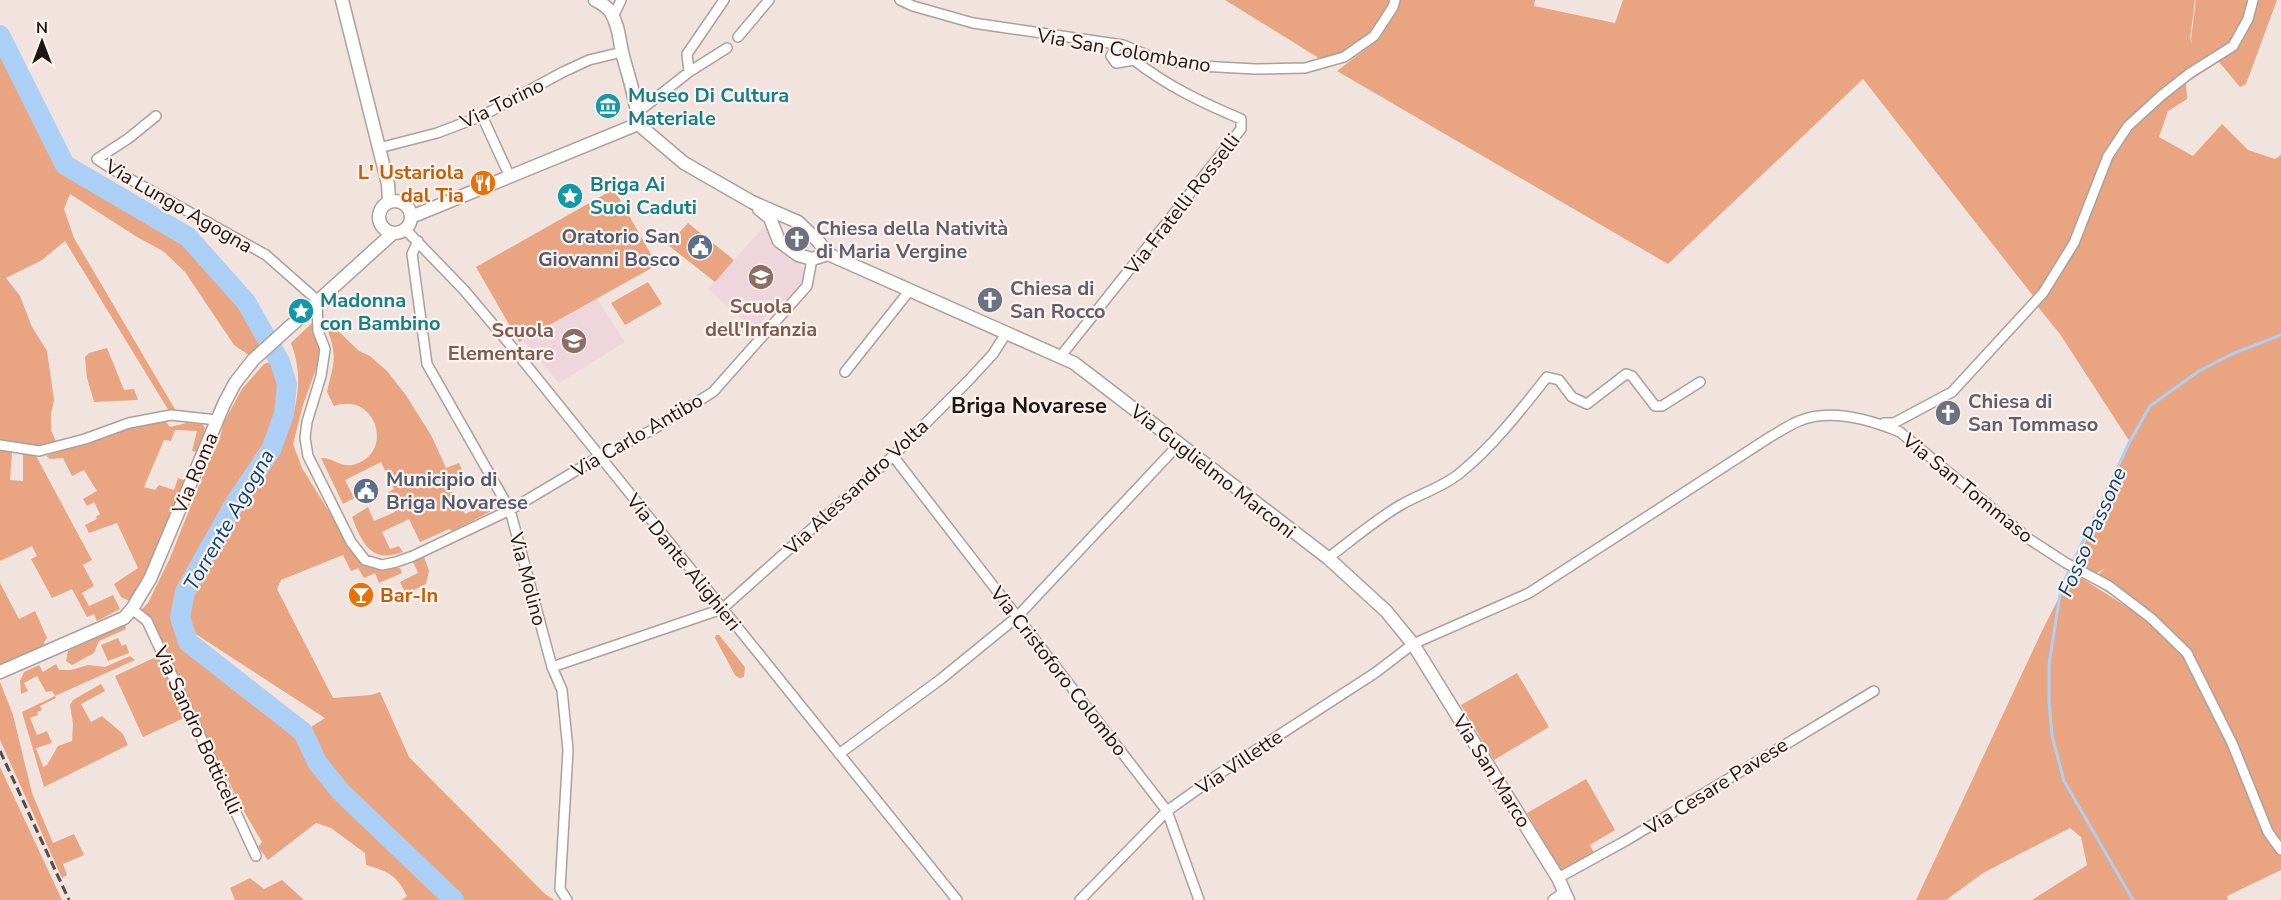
<svg xmlns="http://www.w3.org/2000/svg" width="2281" height="900" font-family="'Nunito Sans',sans-serif">
<style>
.education{fill:#efd6dc}
.green{fill:#e9a481}
.lines{fill:none;stroke-linecap:round;stroke-linejoin:round}
.stream{stroke:#acd0f5;stroke-width:3}
.river{stroke:#acd0f5;stroke-width:20}
.minor-casing{stroke:#aca09a;stroke-width:12}
.tertiary-casing{stroke:#aca09a;stroke-width:15}
.minor{stroke:#fff;stroke-width:9}
.tertiary{stroke:#fff;stroke-width:12}
.rail{stroke:#544e4b;stroke-width:3;stroke-dasharray:9 4.5;stroke-linecap:butt}
.labels{text-anchor:middle;stroke-width:4.5;stroke-linejoin:round;paint-order:stroke}
.street-label{font-size:20px;fill:#1b1715;stroke:#fff1eb}
.culture-label{font-size:20px;font-weight:bold;fill:#0d838f;stroke:#fff1eb;text-anchor:start}
.food-label{font-size:20px;font-weight:bold;fill:#c56008;stroke:#fff1eb;text-anchor:end}
.worship-label{font-size:20px;font-weight:bold;fill:#5b616d;stroke:#fff1eb;text-anchor:start}
.service-label{font-size:20px;font-weight:bold;fill:#4e5e75;stroke:#fff1eb;text-anchor:end}
.education-label{font-size:20px;font-weight:bold;fill:#785e54;stroke:#fff1eb}
.water-label{font-size:21px;font-style:italic;fill:#00477d;stroke:#fff1eb}
.quarter-label{font-size:22px;font-weight:bold;fill:#1b1715;stroke:#fff1eb}
</style>
<rect width="100%" height="100%" fill="#f1e4de"/>
<!-- education -->
<path class="education" d="M767,223L775,243L801,264L805,274L803,280L776,314L769,312L755,331L708,289Z
M597,298L625,342L559,383L523,340Z"/>
<!-- green -->
<path class="green" d="M1225,0H1392C1380,34 1354,48 1322,60Z
M1397,0H1535L1534,6L1615,23L1623,0H2195L2190,39L2192,44L2191,39L2196,0H2277L2246,84L2240,87L2219,62L2186,83L2187,99L2168,111L2159,137L2193,156L2222,124L2248,150L2275,159L2281,155V847L2270,832L2234,742L2185,655L2147,618L2091,582L2105,568L2089,578L2073,570L2130,442L2060,334L2034,302L2075,244L2111,157L2130,128L2163,97L2185,83L2188,69L2127,124L2106,155L2072,242L2034,297L1863,79L1668,264L1337,71L1376,41Z
M0,41L63,166L183,242L269,339L250,356L234,345L185,272L163,251L137,237L70,194L64,209L74,238L176,411H169L65,241L42,260L6,278L20,296L32,327L47,351L54,400L51,414V430L56,442L39,449L0,442Z
M614,189L657,265L519,342L476,267Z
M688,223L734,260L715,282L668,245Z
M648,282L662,304L625,325L611,303Z
M312,323L321,345V355L303,405L293,444L302,468L358,558L381,567L400,568L402,573L379,583L375,573L364,578L358,568L351,571L343,555L281,580L277,589L333,698L371,695L380,692L409,757L545,894L554,900H458L342,789L320,761L305,731L325,718L191,631C189,623 184,612 186,604C192,580 223,530 237,508C245,495 258,485 266,472C290,433 309,389 291,343Z
M333,326L359,351L370,356L387,371L405,394L431,435L446,468L459,463L465,477L458,480L460,485L451,490L465,514L496,499L499,507L453,531L449,529L420,542L409,519L382,532L390,549L399,546L403,552C371,564 362,543 352,517L368,507L374,521L395,512L387,493L394,489L381,462L345,480L354,498L343,504L321,458C332,457 340,467 352,465C395,456 378,391 334,406L327,392C333,364 338,359 328,331Z
M107,348L124,390L134,389L138,400L94,402L87,378L85,357L89,353Z
M270,362C278,381 284,406 275,427C271,437 261,444 257,454C249,471 243,486 233,501L183,592L178,618L187,642L301,734L316,763L339,791L452,900H402L407,896C397,875 387,871 366,865L365,853L331,828L316,823L268,860L258,847L262,842L239,803L227,777H223L200,726L201,724L179,676L176,677L150,617L141,610L148,603L170,558L206,468L219,441L224,422L242,389L264,364Z
M163,418L170,427L187,423L202,424L205,428L199,452L192,451L197,431L175,430L171,441L164,440L144,487L155,490L159,485L174,490L178,478L189,482L161,550L130,601L121,597L114,584L138,568L117,523L89,533L85,525L97,519L96,517L100,514L94,502L87,506L83,499L97,491L84,470L72,476L63,458L50,459L46,456L130,424Z
M0,448L12,452L10,480L23,481V452L35,454L92,560L83,565L94,586L82,593L89,606L113,595L120,609L97,621L94,614L87,617L72,589L52,598L31,559L37,556L32,546L0,561Z
M424,557L429,571L426,584L406,594L400,582L418,573L413,562Z
M2072,572L2146,619L2183,656L2200,683L2281,854V870L2227,896L2228,900H2032L2087,865L2081,837L2070,828L1983,873L1946,900H1916L2042,631Z
M0,583L19,619L35,611L47,638L44,642L45,647L0,667Z
M125,624L126,629L99,641L94,653L72,665L66,661L68,651Z
M716,635H719L745,667L744,677L739,678L735,675L715,638Z
M118,638L122,646L126,644L129,653L108,661L101,645Z
M130,656L135,660L55,696L56,698L40,706L42,710L37,712L38,715L30,718L37,735L47,731L52,743L36,748L43,767L47,765L58,746L72,741L73,724L70,705L73,700L101,684L105,691L81,704L91,722L102,716L123,734L128,745L44,787L22,712L55,696L52,691L46,692L37,676L24,683L28,691L21,694L20,681L24,672L39,665L43,672L56,664L59,670H71L88,665L105,667Z
M158,656L186,717L143,737L115,676Z
M1517,673L1549,727L1494,760L1461,705Z
M0,682L13,715L32,793L53,843L74,834L84,855L63,864L67,875L62,878L0,740Z
M0,767L62,900H0Z
M1586,779L1615,830L1590,845L1595,855L1562,874L1527,813Z
M250,878L264,889L282,880L304,900H235L230,888Z"/>
<g class="lines">
<!-- stream -->
<path class="stream" d="M2133,900L2064,781L2052,735L2049,701V665L2061,588L2129,443L2150,406L2199,371L2232,354L2281,335"/>
<!-- river -->
<path class="river" d="M0,35L65,165L188,237L246,302L280,362L287,384L284,414L271,450L235,503L185,592L180,617L188,642L303,732L317,762L340,791L454,900"/>
<!-- minor casing -->
<g class="minor-casing">
<path id="minor" d="M900,0L913,6L973,23L1123,45L1154,58L1200,66L1255,69L1305,68L1344,57L1374,36L1393,7L1395,0
M613,17L621,0
M738,37L769,0
M689,72L687,54L724,0
M638,112L689,72L727,48
M156,116L129,138L97,159L112,169L266,255L317,300L318,331L325,349L321,376L307,422L305,438L308,456L351,542L365,560L382,565L396,562L413,556L510,510L599,457L652,430L713,392L807,286L812,259
M482,116L510,177
M379,148L437,133L482,116L563,72L589,60L622,52
M405,229L464,290L508,342L957,900
M418,241L412,254L427,364L510,510L552,667L562,690L568,750L560,889L567,900
M1060,357L1241,129V119C1203,103 1167,86 1134,60L1116,63L1111,56L1117,45
M845,372L910,290
M1884,423H1894L1952,392L2043,293L2074,243L2108,156L2128,126L2162,95L2190,73L2233,46L2248,19L2253,0
M0,445L39,451L85,439L129,423L171,415L217,420
M893,456L1167,811L1199,900
M1328,558C1352,540 1374,521 1399,506C1419,494 1442,488 1460,473C1493,446 1521,410 1547,377L1559,380L1572,397L1587,404L1626,374L1632,376L1655,406H1662L1700,382
M132,609L147,621L256,856
M552,667L722,609L893,456L969,380L993,354L1007,332
M839,754L941,679L1017,617L1179,444
M1558,878L1627,840L1874,691
M1080,900L1167,811L1219,774L1375,673L1413,644L1529,593L1770,437C1779,432 1789,425 1799,421C1830,408 1871,420 1900,432L2029,539L2066,563L2109,586L2151,618L2187,653L2232,743L2268,832L2281,850
M1553,900L1564,892"/>
</g>
<!-- tertiary casing -->
<g class="tertiary-casing">
<path id="tertiary" d="M342,0L388,184L389,202
M595,0C601,3 606,6 610,11C619,25 619,40 623,56C629,78 637,101 638,124
M638,124L684,163L752,202L798,222L818,241L828,254L1074,363L1328,558L1386,611L1413,644L1558,878L1568,900
M379 217a16 16 0 1 1 32 0a16 16 0 1 1-32 0Z
M759,209L770,218L779,241L798,255L812,259L828,254
M411,217L638,124
M0,672L124,618L132,609L150,579L224,404L235,383L253,360L393,233"/>
</g>
<!-- minor -->
<use href="#minor" class="minor"/>
<!-- tertiary -->
<use href="#tertiary" class="tertiary"/>
<!-- rail -->
<path class="rail" d="M0,751L69,900"/>
</g>
<!-- icons -->
<defs>
<g id="museum-disc" transform="scale(1.35)"><circle r="9.5" fill="#0f9aa8" stroke="#fff1eb"/><path d="M0-6L6-3V-2H-6V-3ZM-5-1h2V3h-2ZM-1-1h2V3h-2ZM3-1h2V3H3ZM-6 4H6V6H-6Z" fill="#fff"/></g>
<g id="restaurant-disc" transform="scale(1.35)"><circle r="9.5" fill="#e8710a" stroke="#fff1eb"/><path d="M-5-6h1v4h1v-4h1v4h1v-4h1v5L-1.5 .5V6h-2V.5L-5-1ZM5-6V6H3V1.5H1.5Q1.5-4 5-6Z" fill="#fff"/></g>
<g id="sight-disc" transform="scale(1.35)"><circle r="9.5" fill="#0f9aa8" stroke="#fff1eb"/><path d="M0-6L1.8-2.2L6-1.7L2.9 1.2L3.7 5.4L0 3.3L-3.7 5.4L-2.9 1.2L-6-1.7L-1.8-2.2Z" fill="#fff"/></g>
<g id="church-disc" transform="scale(1.35)"><circle r="9.5" fill="#6b7280" stroke="#fff1eb"/><path d="M-1.2-6h2.4v3.5h3.3v2.4h-3.3V6h-2.4V-.1h-3.3v-2.4h3.3Z" fill="#fff"/></g>
<g id="civic-disc" transform="scale(1.35)"><circle r="9.5" fill="#5c6f8a" stroke="#fff1eb"/><path d="M-.6-6.5H3V-4.5H.6V-3L4-1V1h2V6H-6V1h2V-1L-.6-3ZM-1.2 2.5V6h2.4V2.5Z" fill="#fff"/></g>
<g id="school-disc" transform="scale(1.35)"><circle r="9.5" fill="#8d6e63" stroke="#fff1eb"/><path d="M0-5L7-2L0 1L-7-2ZM-4 1L0 2.5L4 1V4Q0 6-4 4Z" fill="#fff"/></g>
<g id="bar-disc" transform="scale(1.35)"><circle r="9.5" fill="#e8710a" stroke="#fff1eb"/><path d="M-6-5H6L.8 .8V4.5H3.5V6h-7V4.5H-.8V.8Z" fill="#fff"/></g>
</defs>
<g fill-rule="evenodd">
<use href="#museum-disc" x="608" y="106"/>
<use href="#restaurant-disc" x="483" y="183"/>
<use href="#sight-disc" x="570" y="196"/>
<use href="#church-disc" x="797" y="239"/>
<use href="#civic-disc" x="700" y="247"/>
<use href="#school-disc" x="761" y="277"/>
<use href="#church-disc" x="990" y="300"/>
<use href="#sight-disc" x="301" y="311"/>
<use href="#school-disc" x="574" y="341"/>
<use href="#church-disc" x="1948" y="413"/>
<use href="#civic-disc" x="366" y="491"/>
<use href="#bar-disc" x="361" y="595"/>
</g>
<g class="labels">
<!-- street labels -->
<g class="street-label">
<text transform="translate(1124 50) rotate(10)" y="7">Via San Colombano</text>
<text transform="translate(502 103) rotate(-26)" y="7">Via Torino</text>
<text transform="translate(1182 204) rotate(-52)" y="7">Via Fratelli Rosselli</text>
<text transform="translate(179 206) rotate(30)" y="7">Via Lungo Agogna</text>
<text transform="translate(637 435) rotate(-30)" y="7">Via Carlo Antibo</text>
<text transform="translate(1213 471) rotate(38)" y="7">Via Guglielmo Marconi</text>
<text transform="translate(195 473) rotate(-67)" y="7">Via Roma</text>
<text transform="translate(856 487) rotate(-43)" y="7">Via Alessandro Volta</text>
<text transform="translate(1968 488) rotate(39)" y="7">Via San Tommaso</text>
<text transform="translate(684 562) rotate(51)" y="7">Via Dante Alighieri</text>
<text transform="translate(528 579) rotate(75)" y="7">Via Molino</text>
<text transform="translate(1059 671) rotate(52)" y="7">Via Cristoforo Colombo</text>
<text transform="translate(198 730) rotate(65)" y="7">Via Sandro Botticelli</text>
<text transform="translate(1239 762) rotate(-34)" y="7">Via Villette</text>
<text transform="translate(1492 771) rotate(58)" y="7">Via San Marco</text>
<text transform="translate(1716 786) rotate(-32)" y="7">Via Cesare Pavese</text>
</g>
<!-- culture labels -->
<g class="culture-label">
<text x="628" y="102">Museo Di Cultura<tspan x="628" dy="23">Materiale</tspan></text>
<text x="590" y="191">Briga Ai<tspan x="590" dy="23">Suoi Caduti</tspan></text>
<text x="320" y="307">Madonna<tspan x="320" dy="23">con Bambino</tspan></text>
</g>
<!-- food labels -->
<g class="food-label">
<text x="464" y="179">L' Ustariola<tspan x="464" dy="23">dal Tia</tspan></text>
<text x="380" y="602" text-anchor="start">Bar-In</text>
</g>
<!-- worship labels -->
<g class="worship-label">
<text x="816" y="235">Chiesa della Natività<tspan x="816" dy="23">di Maria Vergine</tspan></text>
<text x="1010" y="295">Chiesa di<tspan x="1010" dy="23">San Rocco</tspan></text>
<text x="1968" y="408">Chiesa di<tspan x="1968" dy="23">San Tommaso</tspan></text>
</g>
<!-- service labels -->
<g class="service-label">
<text x="680" y="243">Oratorio San<tspan x="680" dy="23">Giovanni Bosco</tspan></text>
<text x="386" y="486" text-anchor="start">Municipio di<tspan x="386" dy="23">Briga Novarese</tspan></text>
</g>
<!-- education labels -->
<g class="education-label">
<text x="761" y="313">Scuola<tspan x="761" dy="23">dell'Infanzia</tspan></text>
<text x="554" y="337" text-anchor="end">Scuola<tspan x="554" dy="23">Elementare</tspan></text>
</g>
<!-- water labels -->
<g class="water-label">
<text transform="translate(229 520) rotate(-60)" y="7">Torrente Agogna</text>
<text transform="translate(2092 532) rotate(-66)" y="7">Fosso Passone</text>
</g>
<!-- quarter labels -->
<g class="quarter-label">
<text x="1029" y="413">Briga Novarese</text>
</g>
</g>
<!-- north arrow -->
<g transform="translate(42 42)" stroke="#fff1eb" stroke-width="4.5" paint-order="stroke">
<path d="M0-4.5L10 22L0 15L-10 22Z" fill="#1b1715"/>
<text y="-9" font-size="16" font-weight="bold" text-anchor="middle" fill="#1b1715">N</text>
</g>
</svg>
